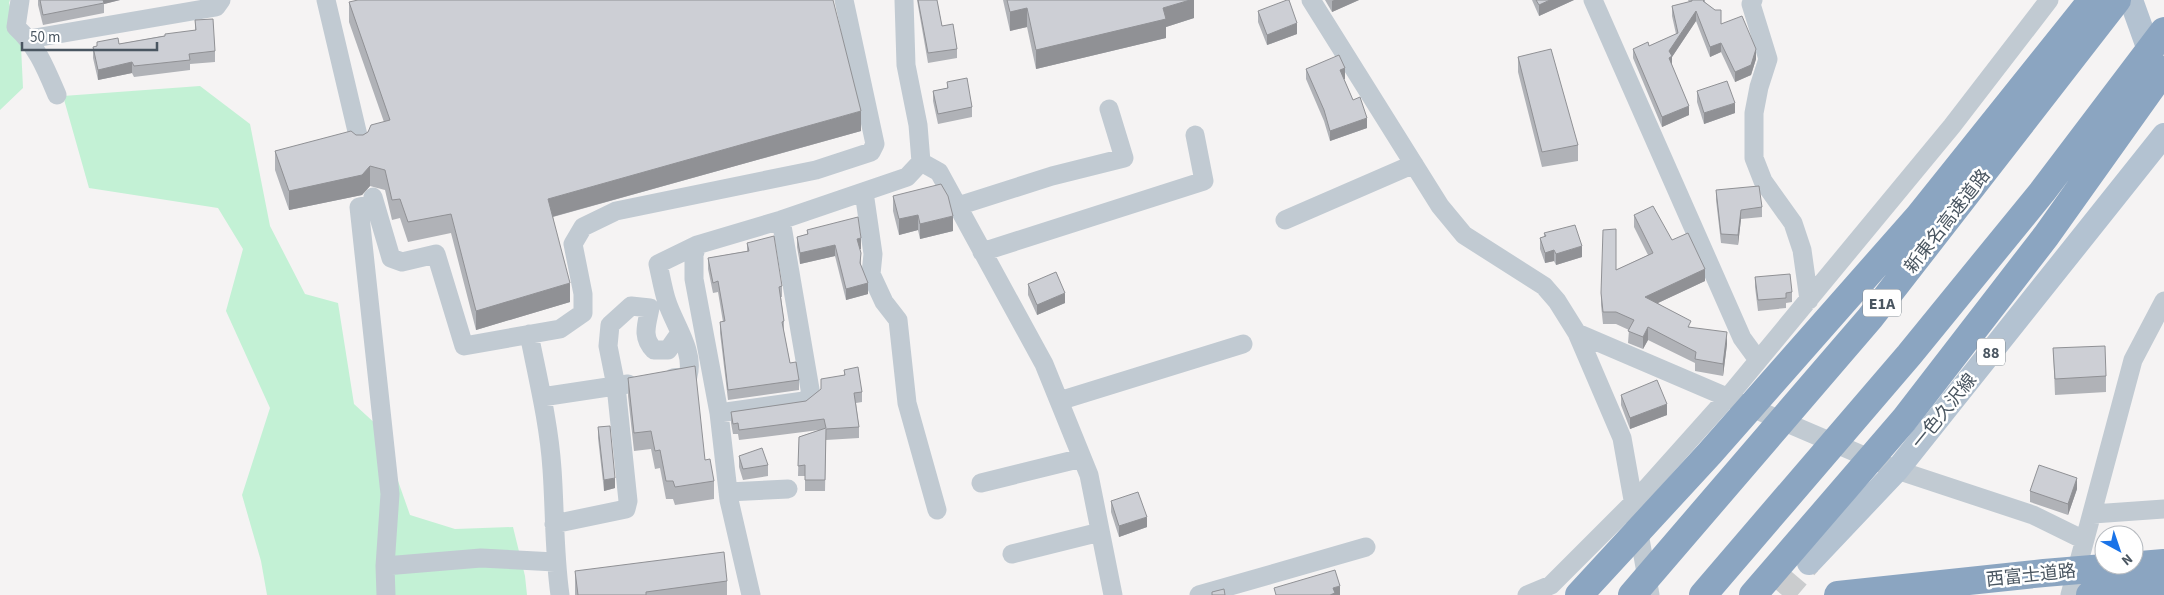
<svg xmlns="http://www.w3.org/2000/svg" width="2164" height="595" font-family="'Source Sans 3','Noto Sans JP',sans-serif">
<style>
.green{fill:#c3f1d5}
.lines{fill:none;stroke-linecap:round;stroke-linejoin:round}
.major-tunnel{stroke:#caccce;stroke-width:24;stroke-dasharray:24 12;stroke-linecap:butt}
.minor{stroke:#c1cad2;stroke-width:19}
.major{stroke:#b3c2d1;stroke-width:24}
.highway{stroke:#8ba5c1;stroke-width:28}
.wall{fill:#b0b2b7}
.shaded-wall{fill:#909195}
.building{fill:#cdcfd5;stroke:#909195}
.labels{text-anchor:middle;stroke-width:5;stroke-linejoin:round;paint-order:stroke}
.shield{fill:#fff;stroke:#808990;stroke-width:1}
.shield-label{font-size:16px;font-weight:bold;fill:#4a5661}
.street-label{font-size:18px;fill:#4a5661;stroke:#fff}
</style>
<rect width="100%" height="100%" fill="#f5f3f3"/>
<!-- green -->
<path class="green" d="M0,0H10L9,3L21,46L23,88L0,110Z
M200,86L250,124L270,226L305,294L338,303L354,404L379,427L410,515L455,529L513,527L525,576L527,595H267L261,561L242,495L270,408L226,311L243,249L218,208L89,188L63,96Z"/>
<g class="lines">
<!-- major-tunnel -->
<path class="major-tunnel" d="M1782,595L1809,563"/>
<!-- minor -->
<path class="minor" d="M20,0L16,27C37,46 46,69 57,95
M326,0L360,144
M1311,0L1440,206L1464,235L1544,286L1557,301L1577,333L1622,438L1650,595
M1593,0L1742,338L1758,360
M1753,0L1751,4L1768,59L1759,87L1754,113V158L1763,181L1793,223L1802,250L1809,300
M29,39L216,7L221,0
M921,162L939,172L1044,364L1089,475L1113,595
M864,192L873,254L871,274L884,302L898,320L907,403L937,510
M373,197L391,258L402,262L436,254L464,346L560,329L583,313V294L573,244L583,227L616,211L816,170L871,152L875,144L844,0
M374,204L359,207L390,494L385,566
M958,206L1052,176L1124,158L1109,109
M1285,220L1414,164
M982,252L1204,181L1195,135
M1577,333L1897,470L2033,515L2084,540
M529,334C538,379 549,424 552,469C555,511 554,553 560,595
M673,378L688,376C695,352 674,324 667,302C663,290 661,277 658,264L697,245
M542,397L628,384
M1059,401L1243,344
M719,413L804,401L811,395L781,220
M981,483L1082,458
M728,492L788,489
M2093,514L2164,509
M554,524L626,509L628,501L616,386L608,346L610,325L631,306L650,308C647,324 641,337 654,350H668L680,333
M1012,554L1100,532
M386,595L385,566L481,558L555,562
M751,595L729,500L719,413L694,279V255L697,245L781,220L907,177L921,162L918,125L906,65L904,0
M1199,595L1366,547
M1527,595L1551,585L1635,501L1728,397L1952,126L2049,0
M2070,595L2133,360L2164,301"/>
<!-- major -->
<path class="major" d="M2131,0L2154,64
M1809,563L1897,470L2164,135"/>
<!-- highway -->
<path class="highway" d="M1579,595L1710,453L1919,216L2092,0
M1632,595L1870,318L2117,0
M1703,595L1909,355L2042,192L2164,31
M1753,595L1904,420L2046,236L2164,70
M1838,595L2044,573L2164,563
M2090,595L2164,590"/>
</g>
<!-- wall -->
<path class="wall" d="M38,0H120L104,4V13L43,25L38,5Z
M917,0H937L942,26L957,49V58L928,63Z
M1003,0H1194V18L1166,27V38L1036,69L1027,27L1010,31Z
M1325,0H1359L1332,12Z
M1532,0H1574L1539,16Z
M1688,0H1705V2L1721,24L1756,59L1751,75L1735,82L1721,52L1710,57L1696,21L1672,57V65L1689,115L1662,127L1633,58V49L1649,46L1676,34L1672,16V6L1689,2Z
M349,2L861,131L553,217L570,302L476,330L451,233L408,242L400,218L392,220L385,190L370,186L362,195L289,210L275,170V151L356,135H363L384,122L349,22Z
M1258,11L1297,34L1267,45L1258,22Z
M195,20L215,51V62L190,64V70L134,77L132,73L98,80L93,58V47L97,46V42L119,44L195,30Z
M1518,57L1578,145V161L1542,167L1518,72Z
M1306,69L1345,79H1344L1353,100L1367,128L1330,141L1324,121L1306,79Z
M947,82L972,107V117L938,124L933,101V91L947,88Z
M1697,91L1735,113L1704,124L1697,102Z
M1716,190L1762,207V217L1741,219L1738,245L1721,243L1716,200Z
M893,196L953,231L920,239L918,230L899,235L893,211Z
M1634,215L1672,240L1705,281L1658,303L1691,328L1727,344L1723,376L1695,371V363L1648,340L1643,349L1628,343L1629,330L1616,324H1603L1601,305V293L1616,270L1648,255L1634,227Z
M807,230L861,249H860L861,265L868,294L846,300L835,256L800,264L797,247V237L807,234Z
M1544,233L1582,257L1556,265L1554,261L1545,263L1540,249V238L1544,237Z
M747,243L782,286V297H781L784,321V332L790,363L799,380V390L728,400L720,333V322H723L718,292L713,293L708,269V258L747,251Z
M1755,277L1792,292V302L1786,303V308L1758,311L1755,287Z
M1028,284L1065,303L1037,315L1028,295Z
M2053,348L2106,376V392L2055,395Z
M844,370L862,392V402L856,403L859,427V438L826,440L825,491H805V476H798L799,437L819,430L739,440L738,434H733L731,423V412L806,401L844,375Z
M628,378L705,460L714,481V499L675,505L673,499H666L660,468L655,469L651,449L634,451L628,396Z
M1621,395L1667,415L1630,429L1621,405Z
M598,427L615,488L604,491L598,438Z
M739,456L768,465V476L743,480L739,467Z
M2077,489L2068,515L2030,502V491Z
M1111,501L1147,527L1119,537L1111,512Z
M575,571L727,581V595H575Z"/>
<!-- shaded-wall -->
<path class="shaded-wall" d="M102,0H120L104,4Z
M1190,0H1194V18L1166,27V38L1036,69V50L1163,8Z
M1334,0H1359L1332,12V1Z
M1550,0H1574L1539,16V5Z
M1027,8V27L1010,31V12Z
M1696,11V21L1672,57V66L1669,67V51Z
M1297,23V34L1267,45V35Z
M1721,43V52L1710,57V47Z
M1756,49V59L1751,75L1735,82V72Z
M132,62V73L98,80V70Z
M1345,68V79L1340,80V70Z
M1735,103V113L1704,124V113Z
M1689,106V115L1662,127V117Z
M861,111V131L548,218V199Z
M1367,118V128L1330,141V131Z
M370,166V186L362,195L289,210V191Z
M1741,210V219L1738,245V235Z
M918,215V230L899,235V219Z
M953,216V231L920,239V224Z
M861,238V249L857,250V239Z
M835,245V256L800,264V253Z
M1582,246V257L1556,265V254Z
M1554,250V261L1545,263V253Z
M1705,269V281L1645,309V297Z
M570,283V302L476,330V311Z
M868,283V294L846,300V289Z
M1065,293V303L1037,315V305Z
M1648,327V340L1643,349V337Z
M1727,332V344L1723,376V364Z
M1667,404V415L1630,429V418Z
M615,478V488L604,491V480Z
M2077,478V489L2068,515V504Z
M1147,517V527L1119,537V526Z
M1340,586V595H1330L1333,588Z"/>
<!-- building -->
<path class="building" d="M40,0H103L104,3L43,15Z
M358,0H833L861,111L548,199L570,283L476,311L451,214L408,222L400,199L392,200L385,170L370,166L362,175L289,191L275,151L351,131L356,135H363L368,132L371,125L390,120L349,2Z
M918,0H937L942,26L953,24L957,49L928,53Z
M1007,0H1190L1163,8L1166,19L1036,50L1027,8L1010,12Z
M1287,0H1289L1297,23L1267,35L1258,11Z
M1536,0H1550L1539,5Z
M1692,0H1704L1703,1L1715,10H1721V24L1742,16L1756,49L1751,65L1735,72L1721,43L1710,47L1696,11L1669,51L1672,56L1669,58L1689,106L1662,117L1633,49L1648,42L1649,46L1678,33L1672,6L1692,1Z
M213,19L215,51L189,54L190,60L134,66L132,62L98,70L93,47L97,46V42L118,38L119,44L165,36V34L196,30L195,20Z
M1551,49L1578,145L1542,152L1518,57Z
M1339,55L1345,68L1340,70L1353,100L1360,97L1367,118L1330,131L1324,110L1306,69Z
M967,78L972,107L938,114L933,91L948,88L947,82Z
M1727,81L1735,103L1704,113L1697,91Z
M941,184L948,196L953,216L920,224L918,215L899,219L893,196Z
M1759,186L1762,207L1741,210L1738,235L1721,234L1716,190Z
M1653,206L1672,240L1688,233L1705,269L1645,297L1691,321L1688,327L1727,332L1723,364L1695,359L1696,352L1648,327L1643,337L1628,331L1634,320L1616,312H1603L1601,293L1603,230L1616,229V270L1653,253L1634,215Z
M858,217L861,238L857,239L861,253L860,263L868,283L846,289L835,245L800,253L797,237L808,234L807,230Z
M1575,225L1582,246L1556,254L1554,250L1545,253L1540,238L1546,236L1544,233Z
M774,236L782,286L779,287L784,321L782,322L790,363L796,362L799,380L728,390L720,322L725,321L718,281L713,283L708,258L749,251L747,243Z
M1056,272L1065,293L1037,305L1028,284Z
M1790,274L1792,292L1786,293V298L1758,300L1755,277Z
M2105,346L2106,376L2055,379L2053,348Z
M695,366L705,460L710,459L714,481L675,487L673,481H666L660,450L655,451L651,431L634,433L628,378Z
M858,367L862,392L854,393L859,427L826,429L825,480H805V465L798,466L799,437L826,428L824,419L739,430L738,423L733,424L731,412L806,401L821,389V379L845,375L844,370Z
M1657,380L1667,404L1630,418L1621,395Z
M610,426L615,478L604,480L598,427Z
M762,448L768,465L743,469L739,456Z
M2039,465L2077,478L2068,504L2030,491Z
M1138,492L1147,517L1119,526L1111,501Z
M724,552L727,581L646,592V595H578L575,571Z
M1335,570L1340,586L1333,588L1335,593L1330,595H1276L1274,588Z
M1224,589L1225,595H1212V592Z"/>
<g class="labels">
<!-- shield labels -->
<g class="shield">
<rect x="1863" y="289.5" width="38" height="27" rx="4"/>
<rect x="1977" y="338.5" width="28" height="27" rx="4"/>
</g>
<g class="shield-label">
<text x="1882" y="309">E1A</text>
<text x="1991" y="358">88</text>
</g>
<!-- street labels -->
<g class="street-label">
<text transform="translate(1947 221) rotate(-52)" y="6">新東名高速道路</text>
<text transform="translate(1944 411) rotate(-51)" y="6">一色久沢線</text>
<text transform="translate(2031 575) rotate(-6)" y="6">西富士道路</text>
</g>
</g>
<!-- north arrow -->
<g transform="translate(2119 550) rotate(140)"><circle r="24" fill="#ffffff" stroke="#b7bbc0"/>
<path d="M0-4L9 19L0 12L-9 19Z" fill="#1a73e8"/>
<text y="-8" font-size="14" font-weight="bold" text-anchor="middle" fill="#4a5661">N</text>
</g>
<!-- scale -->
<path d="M22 42v8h135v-8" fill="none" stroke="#4a5661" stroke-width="2.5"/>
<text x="30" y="42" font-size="15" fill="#4a5661" stroke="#ffffff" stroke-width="4" paint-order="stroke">50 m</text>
</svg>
